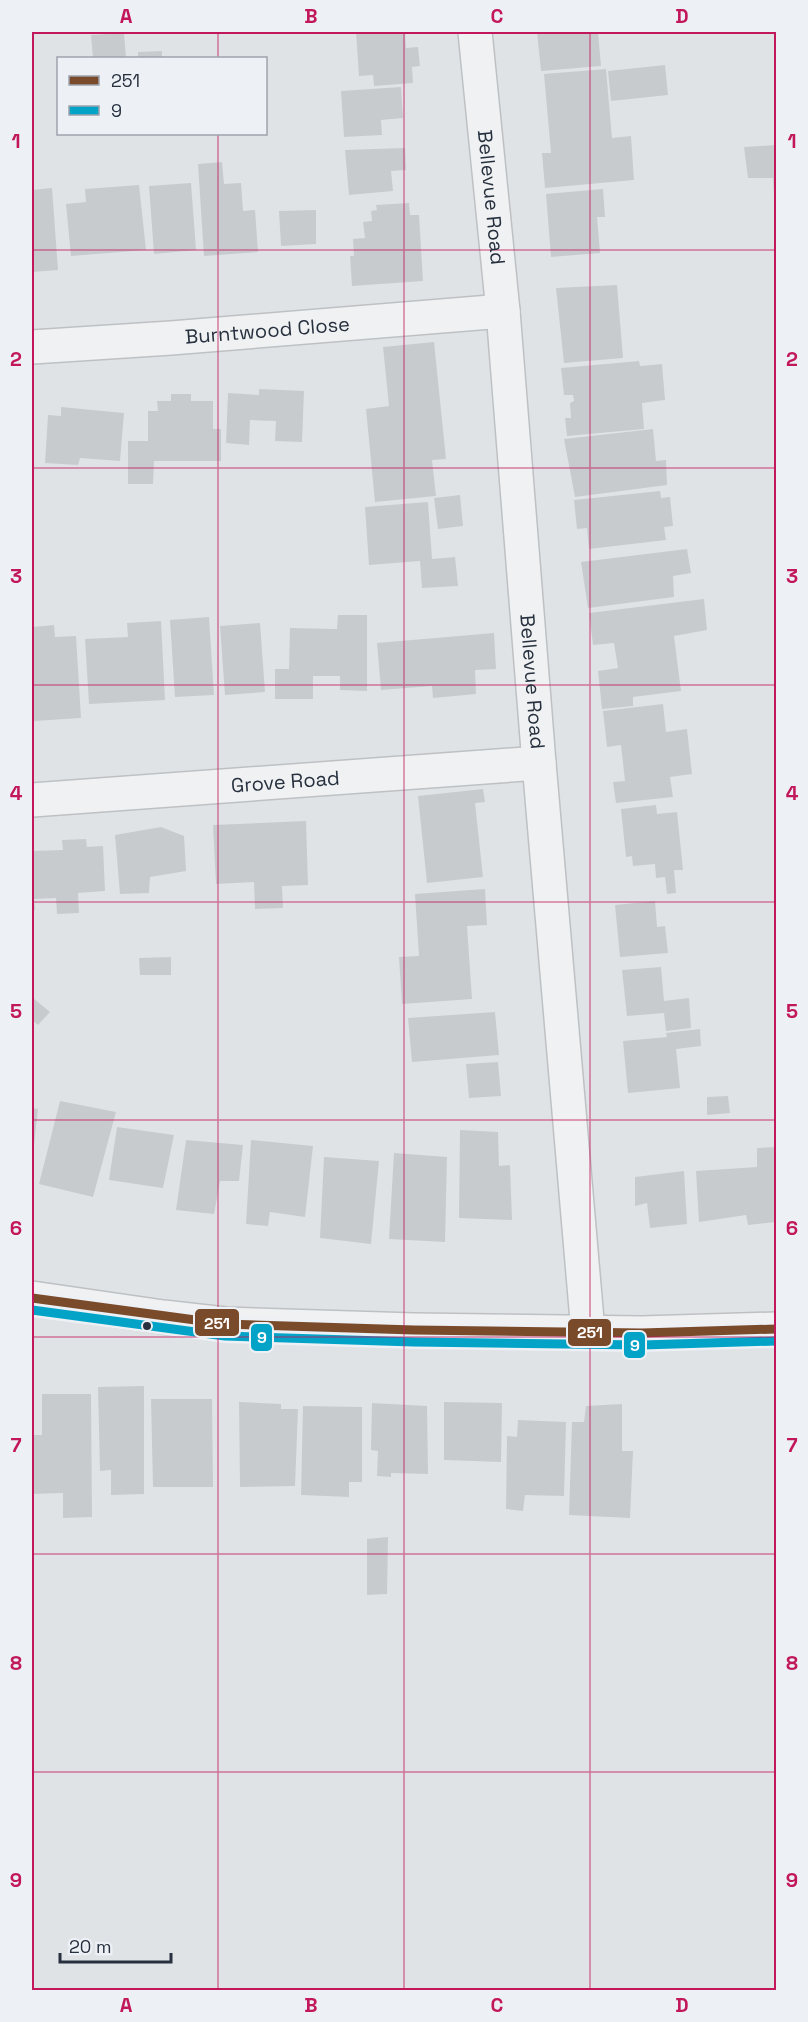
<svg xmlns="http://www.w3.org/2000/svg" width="808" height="2022" font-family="'Space Grotesk',sans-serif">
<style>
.building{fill:#c8cbce}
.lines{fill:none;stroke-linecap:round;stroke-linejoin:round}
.minor-casing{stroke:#bec1c4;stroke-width:36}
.tertiary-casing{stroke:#bec1c4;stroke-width:36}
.minor{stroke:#eff1f2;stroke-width:33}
.tertiary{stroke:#eff1f2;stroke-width:33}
.bus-1-casing{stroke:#edf0f5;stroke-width:14}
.bus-2-casing{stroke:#edf0f5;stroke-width:14}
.bus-1{stroke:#7a4b2a;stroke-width:9}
.bus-2{stroke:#02a3c7;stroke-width:9}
.grid{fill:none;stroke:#c2185b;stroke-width:1.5;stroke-opacity:0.55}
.bus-dot{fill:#27303e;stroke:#edf0f5;stroke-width:2}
.labels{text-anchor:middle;stroke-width:5;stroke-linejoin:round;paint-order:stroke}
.street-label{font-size:20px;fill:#27303e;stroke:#edf0f5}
.line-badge{stroke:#edf0f5;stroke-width:2}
.badge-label{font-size:16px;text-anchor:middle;font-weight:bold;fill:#fff}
.neatline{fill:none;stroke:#c2185b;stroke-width:2}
.grid-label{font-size:20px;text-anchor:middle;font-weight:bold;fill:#c2185b}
</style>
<rect width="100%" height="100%" fill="#e0e3e6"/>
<!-- building -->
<path class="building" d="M356,32H405L406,48L418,47L420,66L412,67L413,83L374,86L373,75L359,76Z
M537,32H598L601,66L541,71Z
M124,33L126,58H93L91,35Z
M162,51V58H138V52Z
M665,65L668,95L611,101L608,71Z
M606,69L612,138L631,136L634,180L545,188L542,153H551L544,74Z
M401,87L403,118L381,120L382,135L344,137L341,91Z
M776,145V215H775L773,178H748L744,147Z
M405,148L406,170L391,171L393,191L349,195L345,150Z
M222,162L224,184L241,183L243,211L255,210L258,252L204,256L198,164Z
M191,183L196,250L154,254L149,186Z
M139,185L146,250L71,256L66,204L86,202L85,189Z
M52,188L58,270L32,272V190Z
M603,189L605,217H597L600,253L551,257L546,194Z
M409,203L410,215H419L423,281L352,286L350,256H354L353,239L365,238L363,222L372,221L371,211L377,210L376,205Z
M316,210V244L281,246L279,211Z
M617,285L623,358L564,363L556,288Z
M434,342L446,459L432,460L436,496L375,502L366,409L389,406L383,347Z
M639,361L640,366L662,364L665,400L642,403L644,429L567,436L565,418H571L570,403L574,401L573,395H564L561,368Z
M259,389L304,391L302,442L275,441L276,421L250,420L249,445L226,443L228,393L259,395Z
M171,394H191V401H213V429H221V461H154L153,484H128V441H148V411H158L157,401H171Z
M61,407L124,413L120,461L80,458L78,465L45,463L48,415L61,416Z
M653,429L656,461L666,460L667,485L575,497L564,439Z
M660,491L661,498L670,497L673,526L664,527L666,540L589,549L587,528L577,529L574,500Z
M460,495L463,526L438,529L434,498Z
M428,502L432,559L455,557L458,586L422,588L420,561L369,565L365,507Z
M687,549L691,573L673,576L674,597L588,608L581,562Z
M704,599L707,630L674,636L681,691L633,697V706L602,709L598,671L618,668L614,643L593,645L589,613Z
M338,615H367V691L340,690V676H313V699H275V669H289L290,628L337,629Z
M209,617L214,695L175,697L170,620Z
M161,621L165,700L89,704L85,639L128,637L127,623Z
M260,623L265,692L225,695L220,626Z
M54,625L55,637L76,636L81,718L34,721L32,627Z
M494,633L496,669L475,670L476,694L433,698L432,686L381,690L377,643Z
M663,704L666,732L687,729L692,774L670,777L673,797L616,803L613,782L625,781L621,745L607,747L603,711Z
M483,789L485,802L475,803L483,877L427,883L418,796Z
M656,805L657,814L677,812L683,870H674L676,893L667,894L665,877L656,878L655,864L633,866L632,856L626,857L621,809Z
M306,821L308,885L282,886L283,908L255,909L254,882L216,884L213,825Z
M161,827L184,836L186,871L150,877L149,893L120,894L115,835Z
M86,839L87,847L103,846L105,891L78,893L79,913L57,914L56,898L34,899L35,910H32V851L63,850L62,840Z
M485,889L487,925L467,926L472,999L402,1004L399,957L419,956L415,894Z
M655,901L657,927L665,926L668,953L620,957L615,905Z
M171,957V975H140L139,958Z
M661,967L664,1001L689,998L691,1028L666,1031L664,1013L627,1016L622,970Z
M33,998L50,1012L38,1025L32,1020Z
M495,1012L499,1055L412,1062L408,1018Z
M700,1029L701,1046L676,1049L680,1088L628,1093L623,1041L667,1037L666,1033Z
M498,1062L501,1096L469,1098L466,1064Z
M728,1096L730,1113L707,1115V1097Z
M60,1101L116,1112L93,1197L39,1184Z
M32,1108L38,1109L33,1154H32Z
M117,1127L174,1135L163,1188L109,1180Z
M460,1130L498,1132L499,1166L510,1165L512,1220L459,1218Z
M186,1140L243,1145L239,1181H220L214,1214L176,1210Z
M251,1140L313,1146L305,1217L270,1212L268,1226L246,1224Z
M776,1147V1222L748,1225L746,1215L699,1222L696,1171L757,1167V1148Z
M394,1153L447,1157L445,1242L389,1239Z
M324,1157L379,1161L371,1244L320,1238Z
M684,1171L687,1224L650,1228L647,1203L635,1206V1177Z
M144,1386V1494L111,1495V1470L100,1471L98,1387Z
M42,1394H91L92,1517L63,1518V1493L32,1494V1435H42Z
M151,1399H212L213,1487H153Z
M239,1402L281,1404V1409H298L295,1486L240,1487Z
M444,1402L502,1403L501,1462L444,1460Z
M372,1403L427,1406L428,1474L391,1473V1477L377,1476L378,1451L371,1450Z
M622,1404V1451H633L630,1518L569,1515L572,1422H584L586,1406Z
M303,1406L362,1407V1482H349V1497L301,1495Z
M518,1420L566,1422L564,1496L525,1495L523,1511L506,1509L507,1436L517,1437Z
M388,1537L387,1594L367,1595V1539Z"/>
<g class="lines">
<!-- minor casing -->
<g class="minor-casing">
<g id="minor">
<path id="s1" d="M475,32L503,311L539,763L588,1332"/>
<path id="s2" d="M32,347L171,338L503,311"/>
<path id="s3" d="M32,800L539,763"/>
</g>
</g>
<!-- tertiary casing -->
<g class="tertiary-casing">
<path id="tertiary" d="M32,1298L163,1317L225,1324L414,1330L642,1333L776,1329"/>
</g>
<!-- minor -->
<use href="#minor" class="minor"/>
<!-- tertiary -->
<use href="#tertiary" class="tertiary"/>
<!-- bus-1 casing -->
<g class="bus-1-casing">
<path id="bus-1" d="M32,1298L225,1324L414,1330L642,1333L776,1329"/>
</g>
<!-- bus-2 casing -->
<g class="bus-2-casing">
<path id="bus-2" d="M32,1310L225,1336L414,1342L642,1345L776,1341"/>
</g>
<!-- bus-1 -->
<use href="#bus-1" class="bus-1"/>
<!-- bus-2 -->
<use href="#bus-2" class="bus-2"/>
</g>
<!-- grid -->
<path class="grid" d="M218,32V58M404,32V1990M590,32V1990M218,134V1990M32,250H776M32,468H776M32,685H776M32,902H776M32,1120H776M32,1337H776M32,1554H776M32,1772H776"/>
<!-- markers -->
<circle class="bus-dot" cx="147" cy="1326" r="5"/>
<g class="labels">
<!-- street labels -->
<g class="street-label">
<text dy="7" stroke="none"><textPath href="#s1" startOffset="166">Bellevue Road</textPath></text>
<text dy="7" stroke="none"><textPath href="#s2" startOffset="236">Burntwood Close</textPath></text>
<text dy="7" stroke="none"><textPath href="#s1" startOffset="652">Bellevue Road</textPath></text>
<text dy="7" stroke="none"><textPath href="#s3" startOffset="254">Grove Road</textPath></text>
</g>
</g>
<g class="line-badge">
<rect x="194" y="1308" width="46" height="29" rx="6" fill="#7a4b2a"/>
<rect x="567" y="1318" width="45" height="29" rx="6" fill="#7a4b2a"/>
<rect x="250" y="1323" width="23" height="29" rx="6" fill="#02a3c7"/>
<rect x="623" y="1331" width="23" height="28" rx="6" fill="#02a3c7"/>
</g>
<g class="badge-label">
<text x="217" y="1329">251</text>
<text x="590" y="1338">251</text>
<text x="262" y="1343">9</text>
<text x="635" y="1351">9</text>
</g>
<!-- border -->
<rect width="808" height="2022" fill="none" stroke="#edf0f5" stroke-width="66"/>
<!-- legend -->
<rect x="57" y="57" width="210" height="78" fill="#edf0f5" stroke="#9ea3ac" stroke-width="1.5"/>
<rect x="69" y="76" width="30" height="9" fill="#7a4b2a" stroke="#9ea3ac" stroke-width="1.5"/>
<text x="111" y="87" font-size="18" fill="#27303e">251</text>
<rect x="69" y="106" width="30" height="9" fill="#02a3c7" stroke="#9ea3ac" stroke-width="1.5"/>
<text x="111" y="117" font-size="18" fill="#27303e">9</text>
<!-- scale -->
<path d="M60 1953v9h111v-9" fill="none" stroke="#27303e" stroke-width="3"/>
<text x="69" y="1953" font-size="18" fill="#27303e" stroke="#edf0f5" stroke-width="4.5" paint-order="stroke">20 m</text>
<rect x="33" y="33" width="742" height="1956" class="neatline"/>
<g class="grid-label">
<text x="126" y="23">A</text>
<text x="311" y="23">B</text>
<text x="497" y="23">C</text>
<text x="682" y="23">D</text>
<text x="16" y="148">1</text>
<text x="792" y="148">1</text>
<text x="16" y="366">2</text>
<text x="792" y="366">2</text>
<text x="16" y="583">3</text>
<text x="792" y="583">3</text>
<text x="16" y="800">4</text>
<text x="792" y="800">4</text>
<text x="16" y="1018">5</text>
<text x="792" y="1018">5</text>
<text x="16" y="1235">6</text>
<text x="792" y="1235">6</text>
<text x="16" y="1452">7</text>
<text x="792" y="1452">7</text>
<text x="16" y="1670">8</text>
<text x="792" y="1670">8</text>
<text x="16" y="1887">9</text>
<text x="792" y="1887">9</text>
<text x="126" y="2012">A</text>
<text x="311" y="2012">B</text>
<text x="497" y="2012">C</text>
<text x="682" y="2012">D</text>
</g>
</svg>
